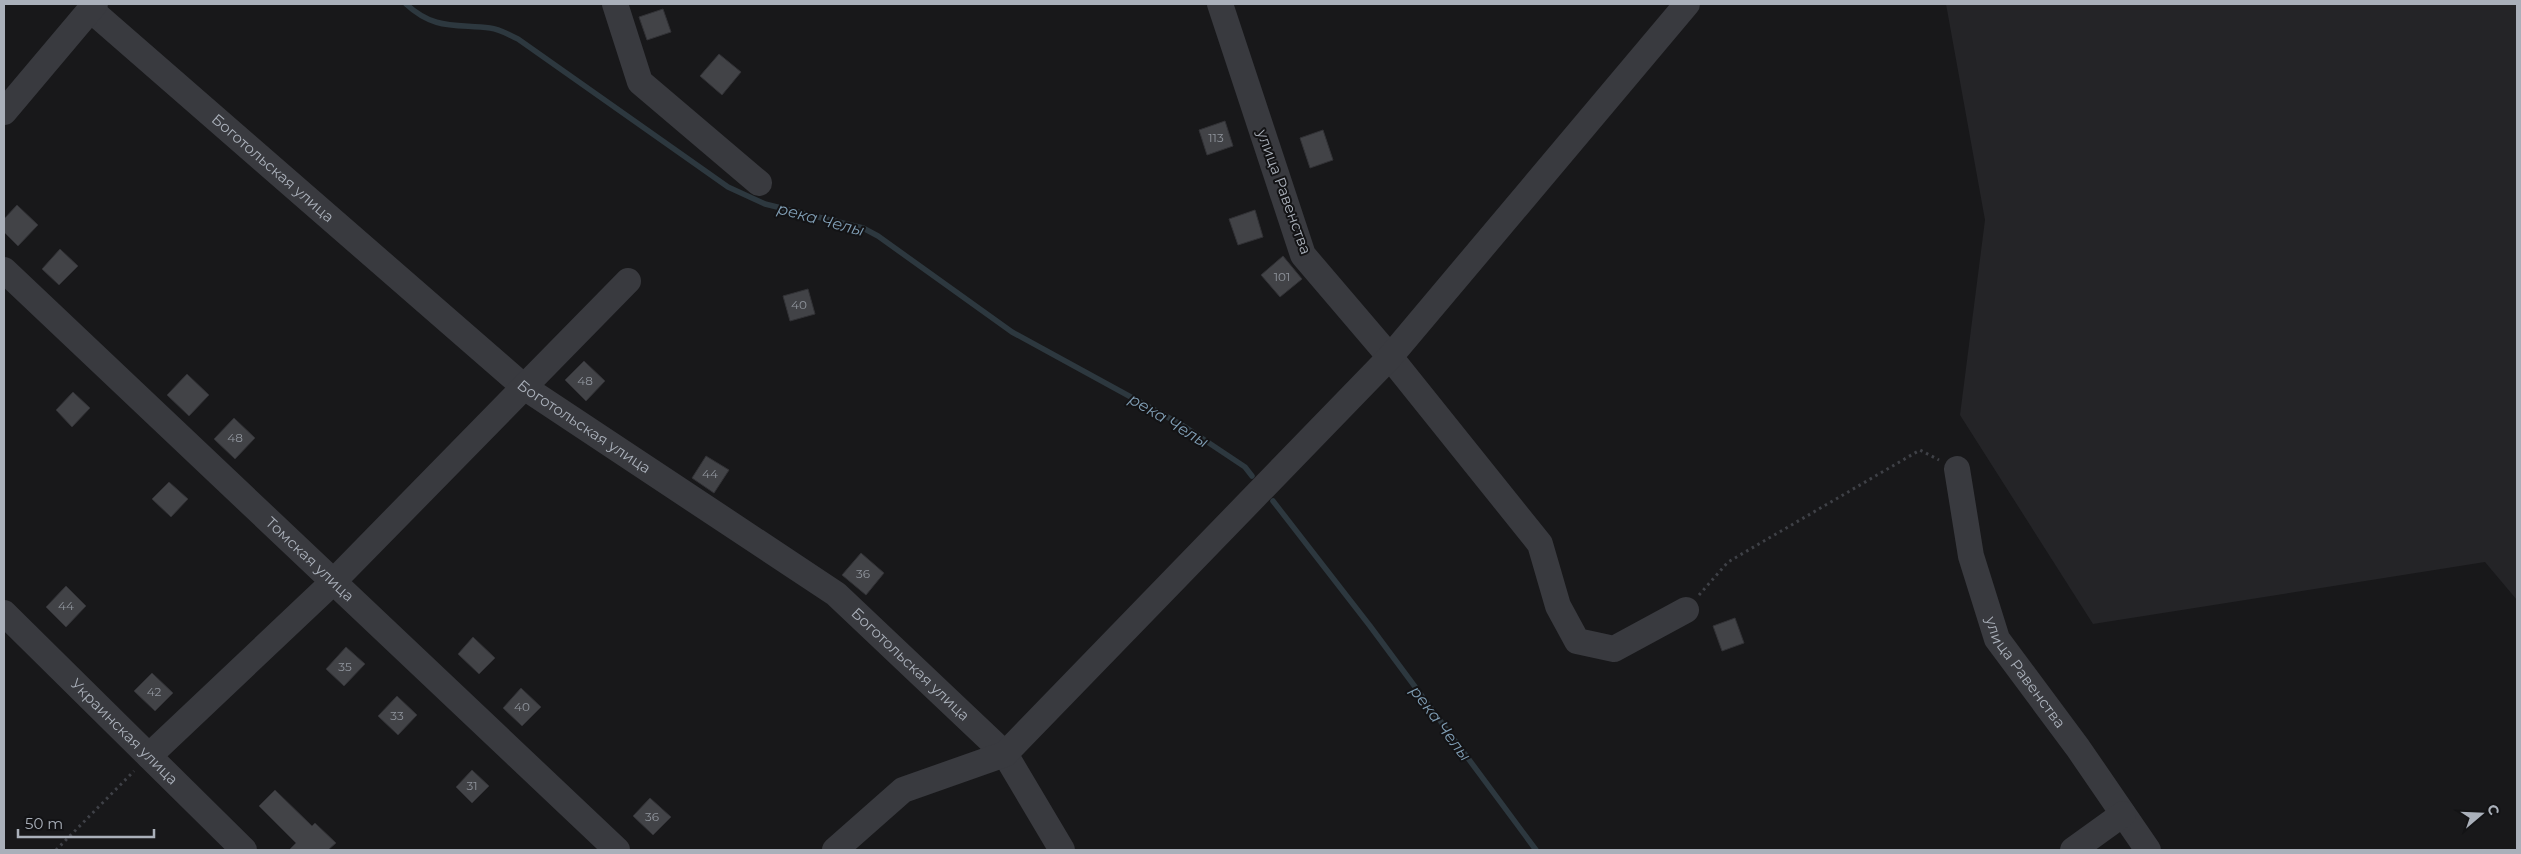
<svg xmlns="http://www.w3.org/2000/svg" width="2521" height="854" font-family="Montserrat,sans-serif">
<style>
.built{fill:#242427}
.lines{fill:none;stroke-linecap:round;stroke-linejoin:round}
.stream{stroke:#2d383f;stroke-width:5.5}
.building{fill:#424347;stroke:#323236}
.path{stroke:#3f4147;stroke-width:3;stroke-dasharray:2.5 4;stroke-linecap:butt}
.minor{stroke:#393a3f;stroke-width:26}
.labels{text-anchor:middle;stroke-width:4;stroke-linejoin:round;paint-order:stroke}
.number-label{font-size:12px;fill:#90959d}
.street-label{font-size:15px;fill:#aab0ba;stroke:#131315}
.water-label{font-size:16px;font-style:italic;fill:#819fb6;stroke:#131315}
</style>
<rect width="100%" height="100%" fill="#18181a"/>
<!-- built -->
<path class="built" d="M1946,4H2517V600L2485,562L2093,624L1960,415L1985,220Z"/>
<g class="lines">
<!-- stream -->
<path class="stream" d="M406,4C434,30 455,24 490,28C500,29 509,35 518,39L728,187L765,204L863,228L878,236L1012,332L1182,425L1245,467L1252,476
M1273,501L1370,626L1536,850"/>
</g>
<!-- building -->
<path class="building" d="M663,9L671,32L647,40L639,17Z
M719,54L741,72L722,95L700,76Z
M1225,121L1233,146L1207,155L1199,130Z
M1323,130L1333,160L1310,168L1300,138Z
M17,205L38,225L18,246L4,232V219Z
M1255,210L1263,237L1238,245L1229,219Z
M60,249L78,266L59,285L42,269Z
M1283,256L1302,279L1280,297L1261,275Z
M808,289L815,314L790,321L783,296Z
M584,361L605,381L586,401L565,380Z
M187,374L209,395L189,416L167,395Z
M73,392L90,408L72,427L56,410Z
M234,418L255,438L235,459L214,439Z
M706,456L729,470L714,493L692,478Z
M169,482L188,499L171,517L152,499Z
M861,553L884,573L866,595L842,575Z
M66,586L86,606L66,627L46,607Z
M1735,618L1744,643L1722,651L1713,626Z
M473,637L495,658L479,674L458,654Z
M346,647L365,664L344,686L326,669Z
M152,673L173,693L155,711L134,691Z
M521,688L541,707L522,726L503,708Z
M397,696L417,715L398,735L378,716Z
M472,770L489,786L472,803L456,787Z
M275,790L312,826L315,823L336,843L328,850H289L296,843L259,806Z
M650,798L671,817L653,835L633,816Z"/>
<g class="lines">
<!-- path -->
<path class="path" d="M1699,595L1728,562L1920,450L1939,460
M56,850L134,771"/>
<!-- minor -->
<g class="minor">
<path d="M615,4L640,82L759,183"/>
<path d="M1220,4L1303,255L1390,357L1540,544L1558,606L1577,641L1614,649L1686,610"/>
<path id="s1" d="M91,10L524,387L836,594L1005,754L1062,850"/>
<path d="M4,112L95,4"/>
<path id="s2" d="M4,270L617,850"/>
<path id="s3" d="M1957,469L1971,556L1997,639L2078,748L2148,850"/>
<path id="s4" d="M4,613L244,850"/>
<path d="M149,756L333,582L628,281"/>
<path d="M835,850L903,790L1005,754L1390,357L1687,4"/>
<path d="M2073,850L2123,814"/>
</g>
</g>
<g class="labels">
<!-- number labels -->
<g class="number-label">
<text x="1216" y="142">113</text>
<text x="1282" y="281">101</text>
<text x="799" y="309">40</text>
<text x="585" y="385">48</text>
<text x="235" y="442">48</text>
<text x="710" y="478">44</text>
<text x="863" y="578">36</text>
<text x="66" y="610">44</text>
<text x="345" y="671">35</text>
<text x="154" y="696">42</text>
<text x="522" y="711">40</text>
<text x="397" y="720">33</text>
<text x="472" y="790">31</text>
<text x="652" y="821">36</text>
</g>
<!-- street labels -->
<g class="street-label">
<text dy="5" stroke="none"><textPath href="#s1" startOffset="241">Боготольская улица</textPath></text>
<text transform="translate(1284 192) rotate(70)" y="5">улица Равенства</text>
<text dy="5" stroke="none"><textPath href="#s1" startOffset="646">Боготольская улица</textPath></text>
<text dy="5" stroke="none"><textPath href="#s2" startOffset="421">Томская улица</textPath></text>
<text dy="5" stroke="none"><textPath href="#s1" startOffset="1051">Боготольская улица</textPath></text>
<text dy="5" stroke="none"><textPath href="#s3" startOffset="218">улица Равенства</textPath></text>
<text dy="5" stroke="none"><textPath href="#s4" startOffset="169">Украинская улица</textPath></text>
</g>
<!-- water labels -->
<g class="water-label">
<text transform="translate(821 219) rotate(15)" y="6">река Челы</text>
<text transform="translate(1169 420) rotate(31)" y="6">река Челы</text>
<text transform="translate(1441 723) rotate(53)" y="6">река Челы</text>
</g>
</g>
<!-- border -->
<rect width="2521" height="854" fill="none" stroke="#aab0ba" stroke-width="10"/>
<!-- north arrow -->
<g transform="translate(2481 814) rotate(71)" stroke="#131315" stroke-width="4" paint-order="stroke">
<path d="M0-4L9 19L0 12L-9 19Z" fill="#aab0ba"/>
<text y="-8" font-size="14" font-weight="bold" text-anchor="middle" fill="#aab0ba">С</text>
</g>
<!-- scale -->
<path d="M18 829v8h136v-8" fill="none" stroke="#aab0ba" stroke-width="2.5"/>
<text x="25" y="829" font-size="15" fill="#aab0ba" stroke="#131315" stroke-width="4" paint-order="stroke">50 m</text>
</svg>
